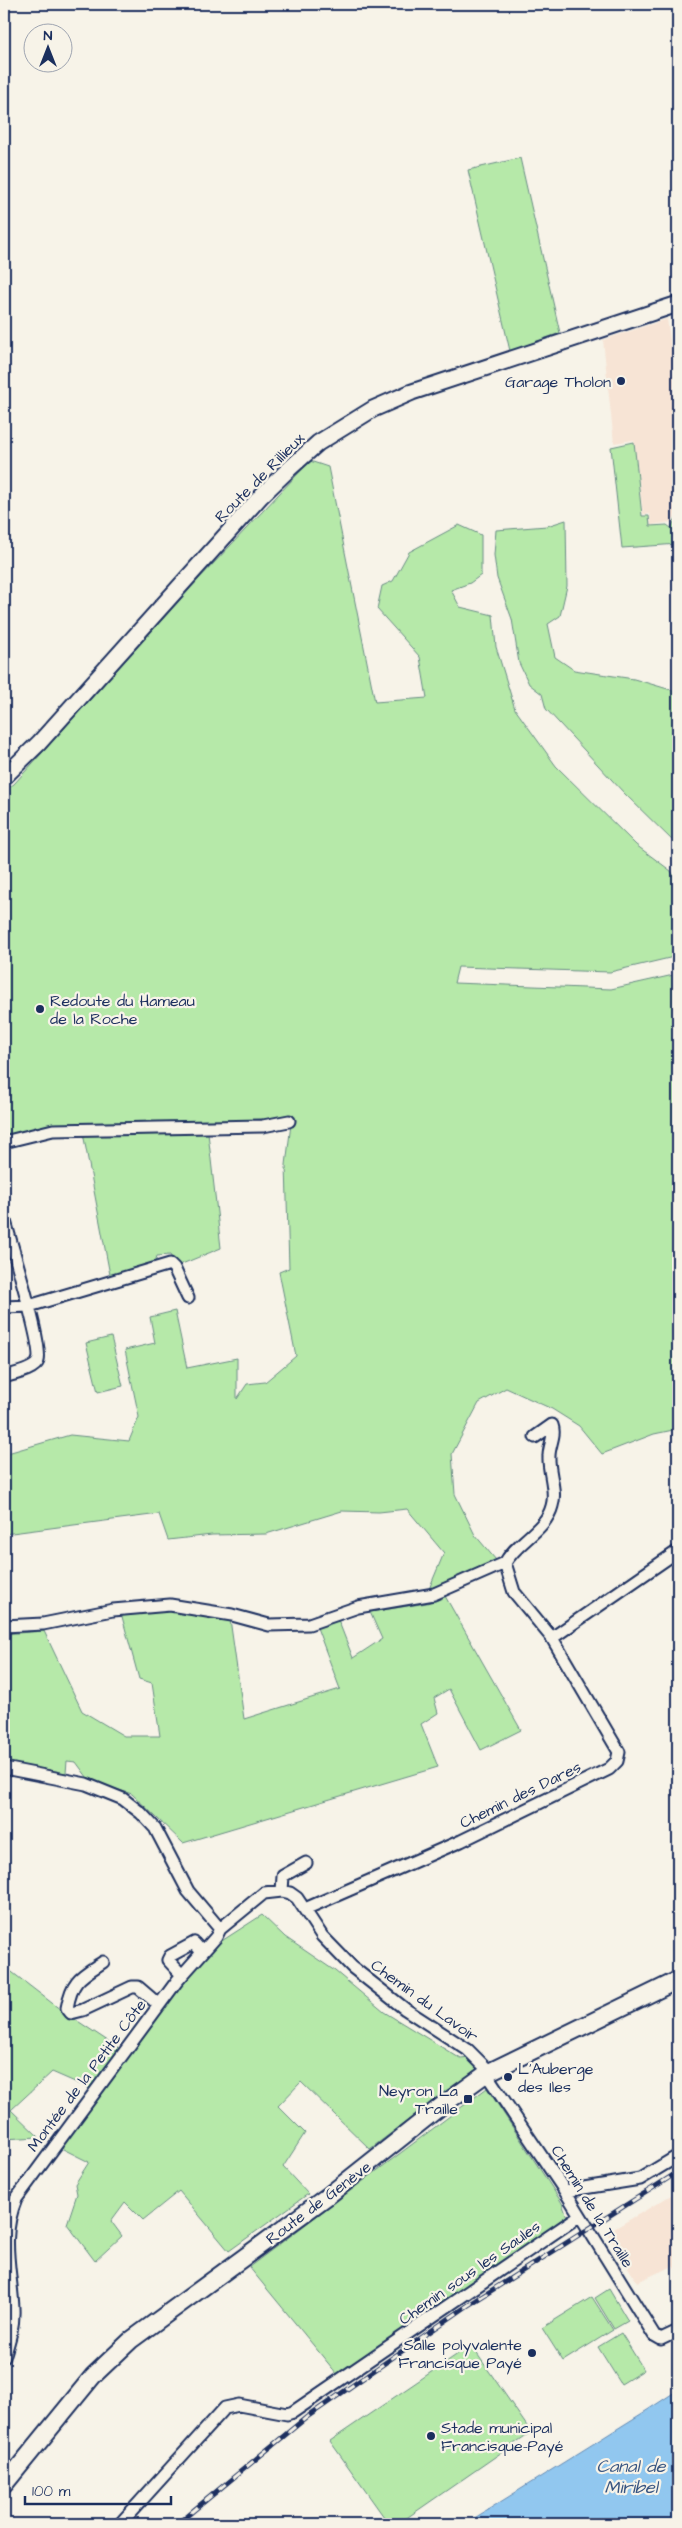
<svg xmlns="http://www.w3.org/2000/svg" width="682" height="2528" font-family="'Architects Daughter',sans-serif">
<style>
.built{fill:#f7e4d5}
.green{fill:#b6e9a9;stroke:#688c84}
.water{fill:#91c7ef;stroke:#628ab5}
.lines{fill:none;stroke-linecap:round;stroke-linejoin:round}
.street-casing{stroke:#1b2f5e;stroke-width:15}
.secondary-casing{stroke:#1b2f5e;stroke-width:19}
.primary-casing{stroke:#1b2f5e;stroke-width:20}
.street{stroke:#f7f3e8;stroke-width:11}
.secondary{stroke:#f7f3e8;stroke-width:15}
.primary{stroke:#f7f3e8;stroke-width:16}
.rail-casing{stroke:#1b2f5e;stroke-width:5}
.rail{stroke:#f7f3e8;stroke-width:3;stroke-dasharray:9;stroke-linecap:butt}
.poi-dot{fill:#1b2f5e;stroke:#f7f3e8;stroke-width:2}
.labels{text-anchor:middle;stroke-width:4.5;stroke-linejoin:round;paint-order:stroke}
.poi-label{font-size:16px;fill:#1b2f5e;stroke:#f7f3e8;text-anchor:end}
.street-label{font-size:16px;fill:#1b2f5e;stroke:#f7f3e8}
.water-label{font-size:18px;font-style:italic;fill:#385582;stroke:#f7f3e8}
</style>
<rect width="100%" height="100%" fill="#f7f3e8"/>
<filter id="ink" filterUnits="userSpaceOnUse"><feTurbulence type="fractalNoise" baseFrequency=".02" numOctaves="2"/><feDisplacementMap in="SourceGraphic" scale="10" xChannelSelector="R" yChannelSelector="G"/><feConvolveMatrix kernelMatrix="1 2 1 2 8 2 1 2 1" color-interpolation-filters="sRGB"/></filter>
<g filter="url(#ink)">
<!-- built -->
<path class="built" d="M667,319L678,390V512L671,522L651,525L650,514H643L634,440L614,443L603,340Z
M678,2191V2273L673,2266L637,2282L607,2233Z"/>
<!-- green -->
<path class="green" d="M520,158L560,333L510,351L468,170Z
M634,442L642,516H649L650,526L667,525L671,528L678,514V544L622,548L611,447Z
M310,461L328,467L375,702L427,698L420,657L377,609L382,586L393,581L409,552L459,525L481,535V575L470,583L451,590L460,607L493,615L496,647L515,709L556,766L636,845L671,871L678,883V956L610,972L458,967L454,983L611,989L678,974V1429L654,1434L602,1454L579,1426L552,1409L506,1388L479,1403L452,1454L455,1494L475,1535L496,1560L452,1581L429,1589L444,1553L407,1509L379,1512L342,1511L266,1534L212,1535L168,1540L159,1514L4,1534V1454L70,1435L129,1441L139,1417L125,1350L155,1343L150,1317L175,1311L187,1368L237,1358V1399L247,1384L265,1382L296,1356L279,1272L289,1268L286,1165L291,1124L281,1120L4,1139V791L14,784L198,580Z
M566,520L567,586L560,616L548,624L555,657L574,670L634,679L678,692V846L624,793L546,709L542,694L529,684L519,663L512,619L497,578L494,555L496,530L547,526Z
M83,1133H208L221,1248L177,1266L170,1255L157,1256L153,1268L111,1280Z
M111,1337L123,1386L98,1392L86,1343Z
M445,1596L521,1730L481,1750L449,1689L434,1698L438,1713L421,1724L438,1767L183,1843L132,1794L90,1781L76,1762L67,1761L66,1773L4,1762V1634L44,1631L82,1711L124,1736H160L152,1683L139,1679L121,1613L172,1609L230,1619L244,1719L340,1689L316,1625L337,1617L353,1658L382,1639L370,1612L427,1603Z
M262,1915L285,1937L335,1971L384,2012L461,2059L470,2058L479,2067L370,2149L301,2082L278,2106L305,2133L283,2167L308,2194L229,2251L179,2191L143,2220L125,2202L111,2221L122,2236L95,2261L67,2224L77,2194L75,2184L89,2162L61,2148L179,1985L217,1944Z
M4,1966L61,2010L120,2049L91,2089L52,2072L11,2110L39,2137L4,2139Z
M487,2088L562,2203L567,2217L337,2374L249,2267Z
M609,2289L628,2321L614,2329L595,2298Z
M592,2297L613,2330L563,2361L542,2328Z
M621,2333L644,2370L621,2384L598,2347Z
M471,2345L531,2432L398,2524H389L330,2441Z"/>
<!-- water -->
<path class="water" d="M678,2390V2524H465L649,2409Z"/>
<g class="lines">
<!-- street casing -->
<g class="street-casing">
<path id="street" d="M4,1142L53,1130L263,1126L289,1121
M4,1217C9,1238 44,1348 38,1361C35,1370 13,1374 4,1377
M4,1307L29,1306L170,1264L174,1268L188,1298
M505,1563C516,1542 546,1530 552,1506C557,1491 548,1472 549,1456C549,1445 556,1435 552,1425L535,1437
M4,1626L43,1624L113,1610L170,1605L232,1615L269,1625L309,1624L358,1607L434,1594L505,1563L514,1592L552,1638L619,1752L617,1761L609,1769L461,1841L305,1909
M552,1638L678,1551
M4,1768L86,1784L123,1799L141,1813L155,1828L188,1891L220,1929
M282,1891L283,1876L306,1863
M103,1962C80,1977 72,1980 67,2008L71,2013L83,2010L132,1987H138L159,2005
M182,1975L168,1960L170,1956L194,1943L202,1952
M565,2191L640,2179L678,2156
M4,2357C9,2341 14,2325 13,2308C11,2269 0,2237 16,2199L177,1981L216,1937L220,1929L264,1893L282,1891L290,1893L297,1898L322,1936L352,1967L405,2009L468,2050L485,2067L489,2078L565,2191L654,2335L661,2339L678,2331
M120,2524L225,2408L239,2405L287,2414L293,2412L579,2216"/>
</g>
<!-- secondary casing -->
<g class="secondary-casing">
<path id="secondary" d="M4,777L39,743L261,496L289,469L318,443L373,409L412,392L678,304"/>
</g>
<!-- primary casing -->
<g class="primary-casing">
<path id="primary" d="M4,2485L93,2376L131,2340L329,2195L440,2107L487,2073L678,1980"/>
</g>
<!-- street -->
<use href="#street" class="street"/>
<!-- secondary -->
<use href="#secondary" class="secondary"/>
<!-- primary -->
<use href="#primary" class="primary"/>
<!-- rail casing -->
<g class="rail-casing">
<path id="rail" d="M177,2524L307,2417L467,2306L678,2172"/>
</g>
<!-- rail -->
<use href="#rail" class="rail"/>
</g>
</g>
<!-- markers -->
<g class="poi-dot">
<circle cx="621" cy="381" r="5"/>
<circle cx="40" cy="1009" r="5"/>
<circle cx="508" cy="2077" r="5"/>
<rect x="463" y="2094" width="10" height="10" rx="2.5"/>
<circle cx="532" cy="2353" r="5"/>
<circle cx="431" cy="2436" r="5"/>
</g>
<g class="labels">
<!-- poi labels -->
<g class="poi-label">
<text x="611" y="387">Garage Tholon</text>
<text x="50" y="1006" text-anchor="start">Redoute du Hameau<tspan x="50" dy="18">de la Roche</tspan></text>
<text x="518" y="2074" text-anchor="start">L'Auberge<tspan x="518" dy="18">des Iles</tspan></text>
<text x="458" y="2096">Neyron La<tspan x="458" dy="18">Traille</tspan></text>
<text x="522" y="2350">Salle polyvalente<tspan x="522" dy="18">Francisque Payé</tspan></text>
<text x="441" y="2433" text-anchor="start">Stade municipal<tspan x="441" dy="18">Francisque-Payé</tspan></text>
</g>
<!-- street labels -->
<g class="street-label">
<text transform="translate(259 477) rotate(-45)" y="6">Route de Rillieux</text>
<text transform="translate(520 1794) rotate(-26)" y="6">Chemin des Dares</text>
<text transform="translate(425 2000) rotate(36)" y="6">Chemin du Lavoir</text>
<text transform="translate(86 2075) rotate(-53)" y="6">Montée de la Petite Côte</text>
<text transform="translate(318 2202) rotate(-37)" y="6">Route de Genève</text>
<text transform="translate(593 2206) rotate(58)" y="6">Chemin de la Traille</text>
<text transform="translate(469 2272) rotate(-35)" y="6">Chemin sous les Saules</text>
</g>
<!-- water labels -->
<g class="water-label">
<text x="631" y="2472">Canal de<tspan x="631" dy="21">Miribel</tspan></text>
</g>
</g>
<!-- margin -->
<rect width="682" height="2528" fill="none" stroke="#f7f3e8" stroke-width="20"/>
<rect x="10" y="10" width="662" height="2508" fill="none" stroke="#1b2f5e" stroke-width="2" filter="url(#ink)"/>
<!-- north arrow -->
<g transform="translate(48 48)"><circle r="24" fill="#f7f3e8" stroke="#9fa5b1"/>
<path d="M0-4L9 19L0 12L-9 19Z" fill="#1b2f5e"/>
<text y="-8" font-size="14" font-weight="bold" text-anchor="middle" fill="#1b2f5e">N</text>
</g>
<!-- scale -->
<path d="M25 2496v8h146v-8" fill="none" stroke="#1b2f5e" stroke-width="2.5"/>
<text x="32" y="2496" font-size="15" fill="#1b2f5e" stroke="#f7f3e8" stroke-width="4" paint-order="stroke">100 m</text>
</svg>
